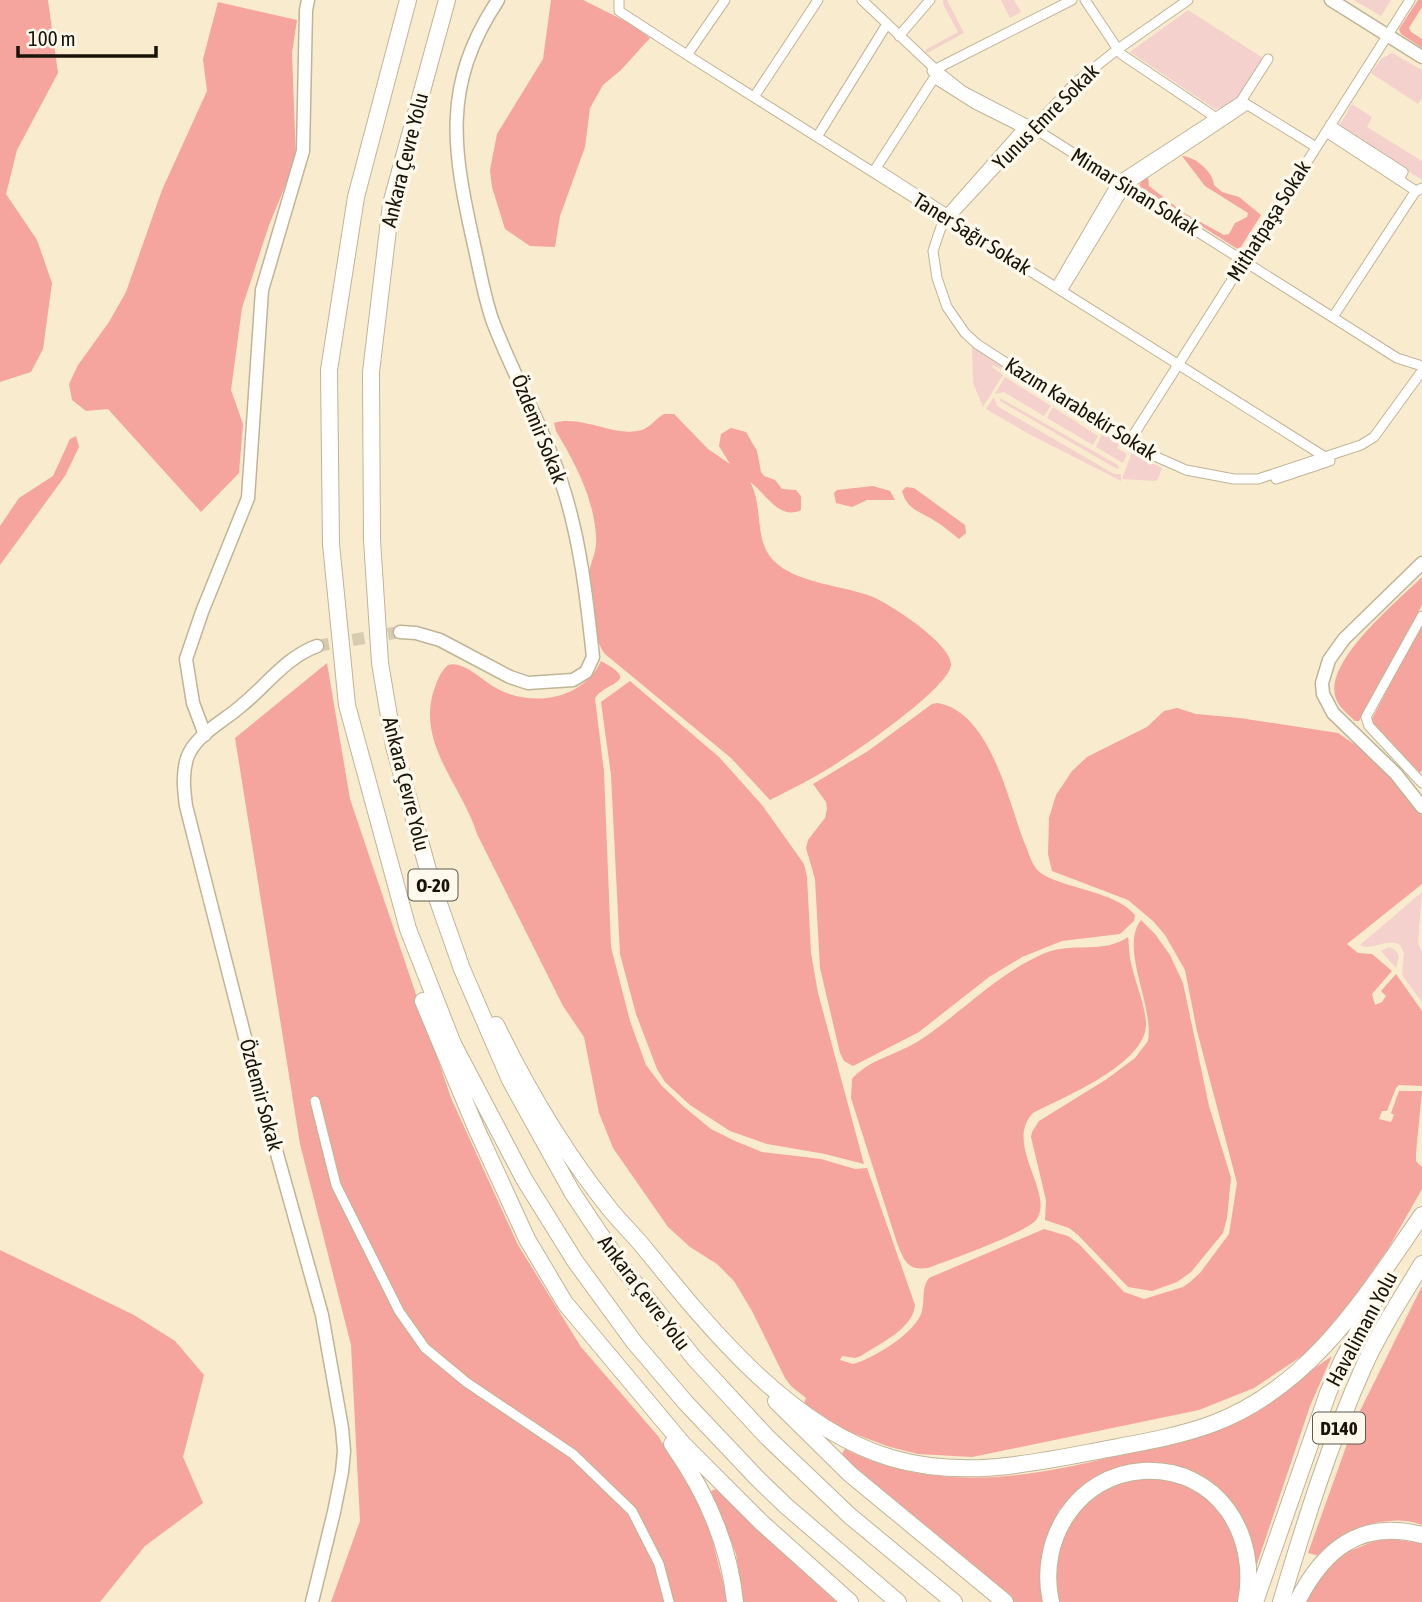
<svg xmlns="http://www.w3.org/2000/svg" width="1422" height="1602" font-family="'Asap Condensed',sans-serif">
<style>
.green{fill:#f4d1cd}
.forest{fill:#f5a59d}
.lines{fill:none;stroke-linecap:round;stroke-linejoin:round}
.secondary-tunnel{stroke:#d6cbb1;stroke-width:12;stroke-dasharray:12 6;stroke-linecap:butt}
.street-casing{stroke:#c0b497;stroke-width:11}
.secondary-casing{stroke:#c0b497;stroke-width:15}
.highway-casing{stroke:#c0b497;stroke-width:18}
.street{stroke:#fff;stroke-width:9}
.secondary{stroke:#fff;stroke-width:12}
.highway{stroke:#fff;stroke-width:16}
.labels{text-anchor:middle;stroke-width:7;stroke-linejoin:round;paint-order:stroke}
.shield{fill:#fef9ed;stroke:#5d594e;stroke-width:2}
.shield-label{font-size:19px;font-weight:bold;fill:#18140a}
.street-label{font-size:21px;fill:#18140a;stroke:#fef9ed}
</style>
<rect width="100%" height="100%" fill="#f8ebce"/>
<!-- green -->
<path class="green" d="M943,0H947L964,33L927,53L925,50L958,32L943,4Z
M1001,0H1014L1021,12L1010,18Z
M1354,0H1391L1381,16Z
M1188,10L1263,58C1251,77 1239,105 1215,109L1130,52Z
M1392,53L1422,70V98L1418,104L1371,73L1381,59Z
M1352,104L1372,117L1367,127L1422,161V180L1339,126Z
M972,347L1007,369L1005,372L993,365L992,367L1003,375L983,407L973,383Z
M1005,377L1051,406L1044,416L1004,392L995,394Z
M994,397L997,406L1114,474H1121V481L1029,434L986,409Z
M1000,398L1118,465L1119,468L1117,469L1000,401Z
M1057,401L1120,443L1117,448L1127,454L1123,463L1096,447L1102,434L1055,404Z
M1053,407L1098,436L1093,445L1047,418Z
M1132,452L1162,468L1158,479L1155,481L1122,479Z
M1422,892L1418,943L1422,953V1002L1402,975L1404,953L1400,945C1387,937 1371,952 1360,945Z
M1389,947L1395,950L1399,956L1396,968L1381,951Z"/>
<!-- forest -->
<path class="forest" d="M0,0H48L58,73L17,150L6,194L37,240L52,283L43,349L31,372L0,382Z
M551,0H583L631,24L650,38L621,70L603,85L590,108L585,147L560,216L555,247L530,246L505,229L492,187L490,170L497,134L543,59Z
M1418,0H1422V7L1409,28L1411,32L1422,39V48L1401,34L1399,29Z
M218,2L297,20L292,53L296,160L269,225L242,308L231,390L243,424L239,473L201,512L108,409L86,411L72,400L69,384L78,365L109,322L126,292L162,190L207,91L203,59Z
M1182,156C1195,157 1213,171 1214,185L1222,192L1239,197L1261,215L1239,250L1139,186L1145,176H1148L1149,186L1184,213L1224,235L1229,234L1235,223L1247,217L1248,213L1205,186Z
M664,414H674L708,449L730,464L719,446L721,434L731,428L746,432L757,451L761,472L764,476L775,480L782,489L796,490L801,496V510C779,521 766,493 750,482C764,506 753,540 774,561C797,584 843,585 873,597C891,605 952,644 951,665C948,689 854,753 831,767C812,779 791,789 770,800L731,758L605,654C593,639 589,597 589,576C589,563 598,553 596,535C593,496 575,463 556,431L554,423C583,414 613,438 642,430C651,427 656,418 664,414Z
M76,436L79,447L65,476L0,565V526L19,498L53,476L70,439Z
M873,486L890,491L895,500H867L852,507L836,503L834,493L837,490Z
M906,487L914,488L965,525L966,533L959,539C951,533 944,526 935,521C920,511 907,510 902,491Z
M1422,577V605L1359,721H1355C1349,715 1341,709 1337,701C1319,665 1398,601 1422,577Z
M1422,622V770L1420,773L1372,723V719Z
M601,661C641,683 608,680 595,698L604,772L611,947L630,1021L646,1065L662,1086L683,1106L711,1129L735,1141L762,1152L821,1159L855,1169L867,1168L915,1305C913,1329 880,1343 861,1356L855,1358L842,1356L840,1360L853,1364C873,1359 917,1332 922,1311C925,1299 921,1289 929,1278L1044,1229L1068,1236L1079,1244L1124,1292L1144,1299L1183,1287L1190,1282L1200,1273L1229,1234L1237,1183L1197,1031L1185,970L1165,935L1153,921L1128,900L1052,871L1048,854L1049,818L1056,795L1072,771L1087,757L1147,727L1164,711L1177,708L1196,714L1240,718L1338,733L1357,746L1371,756L1406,794L1422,816V884L1347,944L1358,953L1372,954L1392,971L1372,994L1375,1005L1382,1002L1386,996L1381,991L1396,974L1422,1011V1086L1399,1085L1396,1088L1387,1111H1382L1379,1119L1391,1122L1394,1115L1391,1113L1399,1091H1422L1416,1153V1161L1422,1167V1189L1389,1247L1350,1303L1314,1348L1254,1388L1199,1410L972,1457L918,1454L890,1447L841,1429L803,1406L806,1398L791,1386L785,1378L752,1311L734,1281L717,1264L690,1247L668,1227L613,1148L599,1113L584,1037L563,1006L477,834C463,787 418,746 433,693C437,682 439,673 448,665C463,660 483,681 496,688C532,708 583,700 601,661Z
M327,663L350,799L451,1098L518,1245L581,1347L658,1436L706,1515L728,1602H331L360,1521L351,1345L300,1144L235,738Z
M630,681L719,757L762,805L804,864L807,877L811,953L818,993L864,1164L825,1154L767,1144L730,1131L690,1105L665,1082L657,1069L636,1014L620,954L611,775L601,702Z
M937,703C990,711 1008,800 1024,842C1028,850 1030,860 1035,867C1049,888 1113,888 1135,915L1134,921L1120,934L1062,941L1022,957L989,977L919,1032L853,1066L844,1061L840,1053L820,968L815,879L806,848L808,840L825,818L827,809L826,802L813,784L868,751L932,704Z
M1141,920L1155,934L1170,955L1183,983L1209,1106L1231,1178L1227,1218L1223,1233L1191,1272L1177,1282L1152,1291L1128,1287L1078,1235L1069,1228L1045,1220L1046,1200L1031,1137L1032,1132L1039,1121L1107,1079L1135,1058L1148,1041C1154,1003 1119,949 1141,920Z
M1128,937C1129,944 1129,951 1130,958C1134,980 1144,1000 1146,1022C1149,1063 1064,1097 1033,1113C1003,1144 1056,1194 1036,1220C1024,1234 949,1260 928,1268C907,1271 904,1260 897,1243L851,1098L852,1079C868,1060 896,1055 917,1042C961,1014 996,974 1045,953C1072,942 1105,954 1128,937Z
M0,1250L134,1315L175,1341L204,1375L183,1457L203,1503L145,1546L100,1602H0Z
M1422,1286V1525C1397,1515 1363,1523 1341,1536C1333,1541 1327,1549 1320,1556L1308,1553L1356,1419Z
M1332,1356L1310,1406L1254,1573L1244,1522L1225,1499L1140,1465L1106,1472L1096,1477L1077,1490L1059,1510L1048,1533L1043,1557L1046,1602H1011L839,1458L845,1449C946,1500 1059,1473 1162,1443C1184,1436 1220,1430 1239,1419C1271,1402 1301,1377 1332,1356Z
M1150,1475L1199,1489L1239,1533L1242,1602H1059C1045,1554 1069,1506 1114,1485C1125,1480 1138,1478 1150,1475Z
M719,1488L848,1602H743L736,1554L711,1491Z
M1382,1538L1422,1543V1602H1306L1313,1585L1340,1555Z"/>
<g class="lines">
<!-- secondary-tunnel -->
<path class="secondary-tunnel" d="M317,646L400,632"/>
<!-- street casing -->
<g class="street-casing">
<path id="street" d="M619,0V11L687,55L1325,457
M862,0L934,68L963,91L1032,127L1397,358L1422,366
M1085,0L1121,54L1215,117
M1188,0L1118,49L1075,83L941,227L933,251L937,278L947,307L965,333L977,344L1141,450L1186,470L1234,479H1258L1361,445L1374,437L1422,371
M899,36L930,0
M687,55L725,0
M932,71L1072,0
M934,78L975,104L1023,128L947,214L876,168Z
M754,97L818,0
M1243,102L1316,147
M1330,125L1403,172L1399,180
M1326,132L1416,191
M817,137L887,24
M1056,287L1118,181L1241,101L1268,59
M1062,291L1126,186L1247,105
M1333,317L1415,192L1422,188
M1129,442L1410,0
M1276,479L1330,461
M1422,616L1366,717L1369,726L1422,783
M315,1101L336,1185L399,1311L425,1348L466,1382L573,1454L632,1511L659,1564L669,1602"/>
</g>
<!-- secondary casing -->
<g class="secondary-casing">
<path id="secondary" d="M1331,0L1422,57
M1422,563L1344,639L1329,660L1322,683L1323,694L1333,713L1396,774L1422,807
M400,632L416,633L440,640L510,677L528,683L573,680L586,672L593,657C587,600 580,538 562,484C544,428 514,377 493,322C484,297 480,271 474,245C453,150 441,86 498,0
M205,735L193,703L186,659L202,612L248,498L262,290L303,151L306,10L308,0
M312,1602L334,1512L342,1472L344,1451L342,1428L322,1315L250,1057L186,806C184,790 182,775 187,758C195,735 223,722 241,706C266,686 286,657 317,646"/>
</g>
<!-- highway casing -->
<g class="highway-casing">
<path id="highway" d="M408,0L356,197L329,370L331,544L347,705L408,929L453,1044L524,1179L575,1261L634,1342L686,1403L758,1479L786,1506L898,1602
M447,0L391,204L371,372L372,540L380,663L394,746L431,881L462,969L510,1080L572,1192L622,1267L694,1358L767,1437L850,1516L954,1602
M423,1001L476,1128L527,1239L565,1303L682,1443L762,1523L850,1602
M496,1025C527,1089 565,1153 609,1208C621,1223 634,1235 646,1250C710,1329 790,1428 891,1458C959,1478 1025,1465 1092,1452C1132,1444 1174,1438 1212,1424C1311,1387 1365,1297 1422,1215
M776,1401L850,1474L1005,1602
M672,1444C706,1492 729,1543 735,1602
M1051,1602C1037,1540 1077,1475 1143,1471C1218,1467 1259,1535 1246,1602
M1255,1602L1328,1393L1343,1359L1379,1293
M1281,1602C1305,1522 1330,1442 1364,1366C1380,1330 1402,1297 1422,1264
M1297,1602C1323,1550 1360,1519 1422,1535"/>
</g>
<!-- street -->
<use href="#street" class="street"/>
<!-- secondary -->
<use href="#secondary" class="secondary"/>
<!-- highway -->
<use href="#highway" class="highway"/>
</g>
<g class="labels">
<!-- shield labels -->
<g class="shield">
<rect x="408.5" y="869.5" width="49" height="31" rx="5"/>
<rect x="1313" y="1412.5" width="52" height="31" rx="5"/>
</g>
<g class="shield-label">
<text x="433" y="892">O-20</text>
<text x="1339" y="1435">D140</text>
</g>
<!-- street labels -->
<g class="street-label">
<text transform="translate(1046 117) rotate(-45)" y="7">Yunus Emre Sokak</text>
<text transform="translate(405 160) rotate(-76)" y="7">Ankara Çevre Yolu</text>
<text transform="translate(1135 192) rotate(32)" y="7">Mimar Sinan Sokak</text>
<text transform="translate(1269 221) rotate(-58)" y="7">Mithatpaşa Sokak</text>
<text transform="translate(972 234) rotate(32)" y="7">Taner Sağır Sokak</text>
<text transform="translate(1081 409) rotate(32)" y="7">Kazım Karabekir Sokak</text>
<text transform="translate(539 429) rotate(68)" y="7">Özdemir Sokak</text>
<text transform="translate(406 784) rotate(76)" y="7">Ankara Çevre Yolu</text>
<text transform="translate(261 1095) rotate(75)" y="7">Özdemir Sokak</text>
<text transform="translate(644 1293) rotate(53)" y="7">Ankara Çevre Yolu</text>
<text transform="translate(1362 1329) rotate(-62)" y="7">Havalimanı Yolu</text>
</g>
</g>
<!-- scale -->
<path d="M18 46v10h138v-10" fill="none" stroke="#18140a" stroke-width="3.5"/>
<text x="28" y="46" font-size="21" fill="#18140a" stroke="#fef9ed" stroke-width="5" paint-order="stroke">100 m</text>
</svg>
